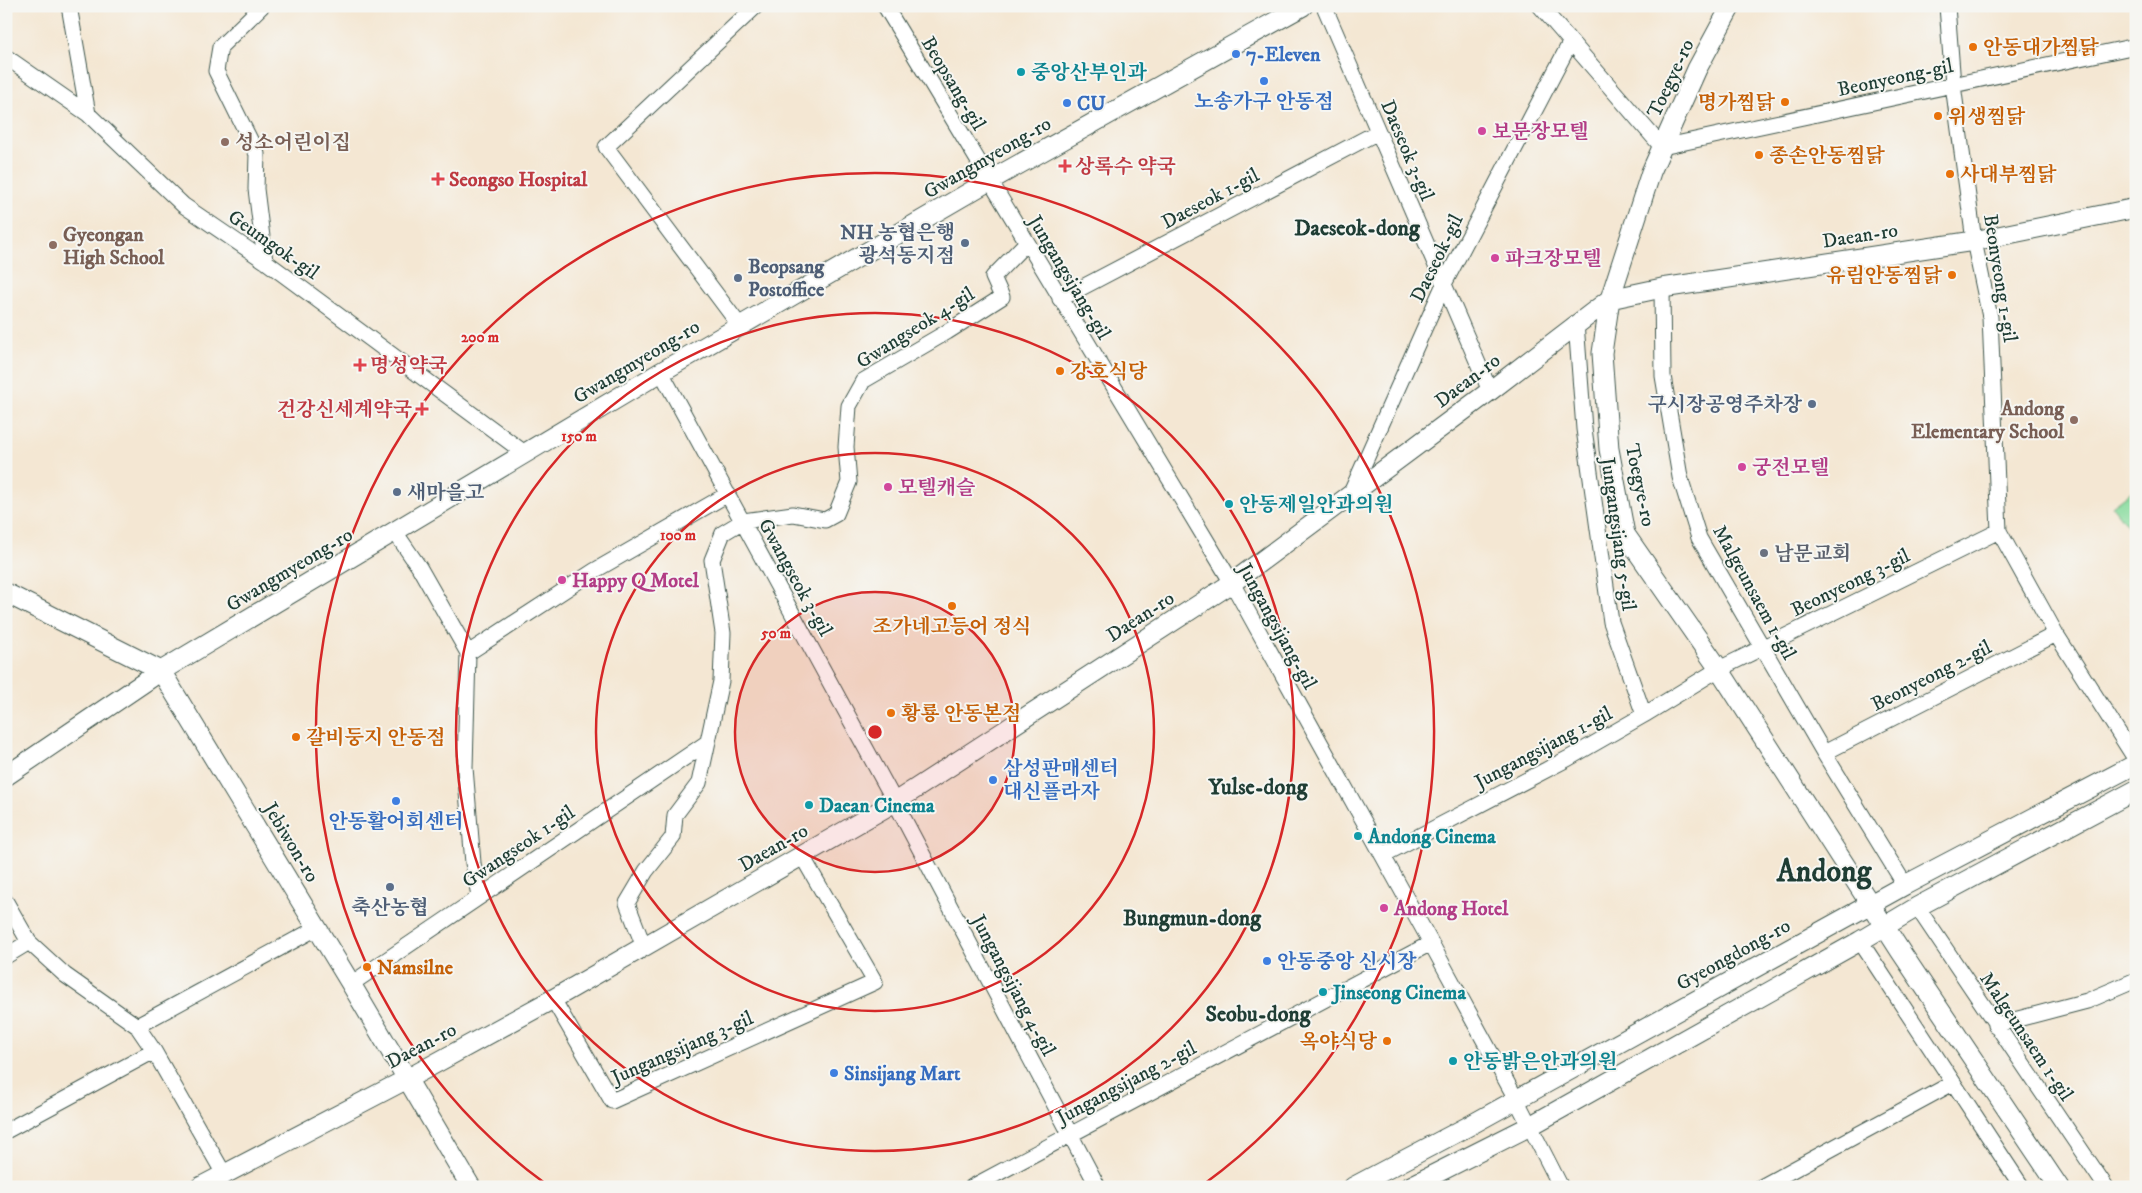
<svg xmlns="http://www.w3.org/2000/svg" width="2142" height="1193" font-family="'IM FELL DW Pica','Noto Serif KR',serif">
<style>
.green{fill:#87db9d;stroke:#538c68}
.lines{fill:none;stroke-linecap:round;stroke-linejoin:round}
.minor-casing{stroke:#3f564c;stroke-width:17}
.tertiary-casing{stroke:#3f564c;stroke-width:21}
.minor{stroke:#fff;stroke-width:15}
.tertiary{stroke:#fff;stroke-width:19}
.ring{fill:none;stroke:#d62828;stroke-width:2.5}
.food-dot{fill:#e8710a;stroke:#f6f6f2;stroke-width:2}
.shop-dot{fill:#3f7fe0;stroke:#f6f6f2;stroke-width:2}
.culture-dot{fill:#0f9aa8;stroke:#f6f6f2;stroke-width:2}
.hotel-dot{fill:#d1479c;stroke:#f6f6f2;stroke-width:2}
.education-dot{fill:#8d6e63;stroke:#f6f6f2;stroke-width:2}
.health-dot{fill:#e0444e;stroke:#f6f6f2;stroke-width:2}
.service-dot{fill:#5c6f8a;stroke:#f6f6f2;stroke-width:2}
.worship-dot{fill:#6b7280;stroke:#f6f6f2;stroke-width:2}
.labels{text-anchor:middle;stroke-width:4;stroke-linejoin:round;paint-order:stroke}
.food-label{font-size:20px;font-weight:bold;fill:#c56008;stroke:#f6f6f2;text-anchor:start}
.shop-label{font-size:20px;font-weight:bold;fill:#366cbe;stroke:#f6f6f2;text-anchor:start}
.culture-label{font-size:20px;font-weight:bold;fill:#0d838f;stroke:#f6f6f2;text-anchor:start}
.street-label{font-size:20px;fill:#1f3d34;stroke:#f6f6f2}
.hotel-label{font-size:20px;font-weight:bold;fill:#b23c85;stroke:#f6f6f2;text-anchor:start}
.education-label{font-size:20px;font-weight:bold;fill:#785e54;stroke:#f6f6f2;text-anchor:start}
.health-label{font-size:20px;font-weight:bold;fill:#be3a42;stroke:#f6f6f2;text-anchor:start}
.service-label{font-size:20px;font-weight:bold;fill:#4e5e75;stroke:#f6f6f2;text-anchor:end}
.worship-label{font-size:20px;font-weight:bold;fill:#5b616d;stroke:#f6f6f2;text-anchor:start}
.quarter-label{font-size:22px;font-weight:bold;fill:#1f3d34;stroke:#f6f6f2}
.town-label{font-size:30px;font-weight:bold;fill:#1f3d34;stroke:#f6f6f2}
.centre{fill:#d62828;stroke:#f6f6f2;stroke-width:2.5}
.ring-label{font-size:15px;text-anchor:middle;font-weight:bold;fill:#d62828;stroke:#f6f6f2;stroke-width:4;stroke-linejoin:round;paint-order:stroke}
</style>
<rect width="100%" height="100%" fill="#f6f6f2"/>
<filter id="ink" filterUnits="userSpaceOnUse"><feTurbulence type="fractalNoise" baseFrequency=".02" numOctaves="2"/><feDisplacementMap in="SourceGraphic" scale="10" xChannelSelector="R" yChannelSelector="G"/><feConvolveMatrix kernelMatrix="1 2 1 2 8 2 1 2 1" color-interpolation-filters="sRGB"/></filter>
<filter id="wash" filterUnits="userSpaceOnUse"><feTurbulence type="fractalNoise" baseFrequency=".0096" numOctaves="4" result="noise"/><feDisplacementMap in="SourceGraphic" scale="20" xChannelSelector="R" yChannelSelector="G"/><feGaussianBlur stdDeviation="1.12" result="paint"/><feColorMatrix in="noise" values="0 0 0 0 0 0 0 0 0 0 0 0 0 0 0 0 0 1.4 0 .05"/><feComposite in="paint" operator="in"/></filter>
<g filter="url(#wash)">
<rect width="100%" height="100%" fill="#f4e7d3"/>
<!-- green -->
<path class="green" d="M2136,488V537L2112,506Z"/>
</g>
<g filter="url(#ink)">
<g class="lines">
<!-- minor casing -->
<g class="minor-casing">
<path id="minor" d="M69,6L88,114
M262,6L220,47L216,71L257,154L256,189L265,261
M885,6L1232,583L1431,943L1516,1099L1561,1187
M1324,6L1490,391
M1540,6L1662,147L2136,46
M1947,6L1953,85L1974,241L1990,317L1999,531L2056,634L2136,760
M6,57L88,114L183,205L265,261L526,454
M1662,288L1663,376L1680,477L1699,538L1824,753L1905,885
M1060,299L1378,132
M1576,323L1584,429L1611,622L1644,715
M740,326L606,147L756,6
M661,372L895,802L1098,1187
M1350,495L1444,284L1570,43
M395,532L419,567L468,653L465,768L473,863L479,896
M468,653L594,571L728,494
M1824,753L2056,634
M1383,855L1569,758L1644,715L1719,669L1999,531
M6,902L29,942L65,975L137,1026L154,1051L224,1174
M1917,907L2106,1187
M1860,941L2022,1187
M644,947L627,903L646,871L673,837L675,815L699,783L721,681L723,633L712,560L723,533L743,521L793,514L825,520L836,514L849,482L846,447L849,406L863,381L947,332L1002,297L993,277L1026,243
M6,956L29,942
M351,984L708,742
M553,999L612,1101L875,982L802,856
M1995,1025L2087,1001L2136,980
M137,1026L317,928
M6,1131L154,1051
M972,1187L1431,943
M1761,1187L1953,1083"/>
</g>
<!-- tertiary casing -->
<g class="tertiary-casing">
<path id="tertiary" d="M1731,6L1697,69L1651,172L1610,299L1602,353L1609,449L1625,534L1719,669L1901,952L2059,1187
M6,593L161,671L351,984L471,1187
M6,776L161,671L661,372L989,181L1303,6
M200,1187L407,1079L553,999L895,802L1232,583L1490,391L1610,299L1662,288L1974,241L2136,208
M1353,1187L1467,1127L1905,885L2136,764
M1409,1187L1530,1126L1860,941L1917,907L2136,790"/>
</g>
<!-- minor -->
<use href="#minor" class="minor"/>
<!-- tertiary -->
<use href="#tertiary" class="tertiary"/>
</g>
</g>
<!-- distance rings -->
<circle cx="875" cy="732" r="140" fill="#d62828" fill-opacity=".12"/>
<g class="ring">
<circle cx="875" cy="732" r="140"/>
<circle cx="875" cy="732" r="279"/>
<circle cx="875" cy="732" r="419"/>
<path d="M546 1184A559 559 0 1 1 1204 1184"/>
</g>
<!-- markers -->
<g class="food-dot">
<circle cx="1973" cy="47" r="5"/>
<circle cx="1785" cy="102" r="5"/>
<circle cx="1938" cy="116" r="5"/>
<circle cx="1759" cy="155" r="5"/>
<circle cx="1950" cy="174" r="5"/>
<circle cx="1952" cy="275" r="5"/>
<circle cx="1060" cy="371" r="5"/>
<circle cx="952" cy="606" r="5"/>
<circle cx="891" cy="713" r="5"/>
<circle cx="296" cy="737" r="5"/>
<circle cx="367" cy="967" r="5"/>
<circle cx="1387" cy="1041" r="5"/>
</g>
<g class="shop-dot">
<circle cx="1236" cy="54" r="5"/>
<circle cx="1264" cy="81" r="5"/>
<circle cx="1067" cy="103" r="5"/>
<circle cx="993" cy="780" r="5"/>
<circle cx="396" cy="801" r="5"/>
<circle cx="1267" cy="961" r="5"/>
<circle cx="834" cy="1073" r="5"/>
</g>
<g class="culture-dot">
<circle cx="1021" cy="72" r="5"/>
<circle cx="1229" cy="504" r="5"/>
<circle cx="809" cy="805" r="5"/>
<circle cx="1358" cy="836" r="5"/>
<circle cx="1323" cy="992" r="5"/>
<circle cx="1453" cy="1061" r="5"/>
</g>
<g class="hotel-dot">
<circle cx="1482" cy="131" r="5"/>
<circle cx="1495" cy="258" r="5"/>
<circle cx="1742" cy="467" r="5"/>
<circle cx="888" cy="487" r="5"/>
<circle cx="562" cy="580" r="5"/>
<circle cx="1384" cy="908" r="5"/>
</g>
<g class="education-dot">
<circle cx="225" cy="142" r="5"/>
<circle cx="53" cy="245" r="5"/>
<circle cx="2074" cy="420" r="5"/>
</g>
<g class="health-dot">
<path d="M1062.5 158.5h5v5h5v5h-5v5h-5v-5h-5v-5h5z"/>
<path d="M435.5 171.5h5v5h5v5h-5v5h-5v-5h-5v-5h5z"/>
<path d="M357.5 357.5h5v5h5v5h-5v5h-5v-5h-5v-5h5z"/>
<path d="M419.5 401.5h5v5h5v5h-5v5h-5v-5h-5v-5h5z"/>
</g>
<g class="service-dot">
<circle cx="965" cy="243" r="5"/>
<circle cx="738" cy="278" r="5"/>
<circle cx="1812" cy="404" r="5"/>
<circle cx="397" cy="492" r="5"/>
<circle cx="390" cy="887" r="5"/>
</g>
<circle class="worship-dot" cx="1764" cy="553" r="5"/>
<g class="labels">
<!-- food labels -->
<g class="food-label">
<text x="1983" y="54">안동대가찜닭</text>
<text x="1775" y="109" text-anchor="end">명가찜닭</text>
<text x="1948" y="123">위생찜닭</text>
<text x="1769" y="162">종손안동찜닭</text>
<text x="1960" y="181">사대부찜닭</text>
<text x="1942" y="282" text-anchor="end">유림안동찜닭</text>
<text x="1070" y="378">강호식당</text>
<text x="952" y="633" text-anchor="middle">조가네고등어 정식</text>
<text x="901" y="720">황룡 안동본점</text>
<text x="306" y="744">갈비둥지 안동점</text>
<text x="377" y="974">Namsilne</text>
<text x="1377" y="1048" text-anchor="end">옥야식당</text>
</g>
<!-- shop labels -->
<g class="shop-label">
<text x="1246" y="61">7-Eleven</text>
<text x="1264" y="108" text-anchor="middle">노송가구 안동점</text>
<text x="1077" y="110">CU</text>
<text x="1003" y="775">삼성판매센터<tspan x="1003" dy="23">대신플라자</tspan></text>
<text x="396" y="828" text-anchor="middle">안동활어회센터</text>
<text x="1277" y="968">안동중앙 신시장</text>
<text x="844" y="1080">Sinsijang Mart</text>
</g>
<!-- culture labels -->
<g class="culture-label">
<text x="1031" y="79">중앙산부인과</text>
<text x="1239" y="511">안동제일안과의원</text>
<text x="819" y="812">Daean Cinema</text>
<text x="1368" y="843">Andong Cinema</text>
<text x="1333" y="999">Jinseong Cinema</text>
<text x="1463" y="1068">안동밝은안과의원</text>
</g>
<!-- street labels -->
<g class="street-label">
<text transform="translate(1895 77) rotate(-12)" y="7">Beonyeong-gil</text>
<text transform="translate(1670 78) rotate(-65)" y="7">Toegye-ro</text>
<text transform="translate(954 83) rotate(59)" y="7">Beopsang-gil</text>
<text transform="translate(1408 150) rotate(67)" y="7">Daeseok 3-gil</text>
<text transform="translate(987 157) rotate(-30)" y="7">Gwangmyeong-ro</text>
<text transform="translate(1210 198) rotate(-28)" y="7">Daeseok 1-gil</text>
<text transform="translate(1860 235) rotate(-9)" y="7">Daean-ro</text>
<text transform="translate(274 244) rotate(35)" y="7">Geumgok-gil</text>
<text transform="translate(1436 258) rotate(-64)" y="7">Daeseok-gil</text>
<text transform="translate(1070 277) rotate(59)" y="7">Jungangsijang-gil</text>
<text transform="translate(2001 278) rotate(81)" y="7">Beonyeong 1-gil</text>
<text transform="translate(915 327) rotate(-32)" y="7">Gwangseok 4-gil</text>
<text transform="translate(636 361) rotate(-31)" y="7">Gwangmyeong-ro</text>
<text transform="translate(1467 380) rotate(-37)" y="7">Daean-ro</text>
<text transform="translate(1641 485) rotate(78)" y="7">Toegye-ro</text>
<text transform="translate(1619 534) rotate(82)" y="7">Jungangsijang 5-gil</text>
<text transform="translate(289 569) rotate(-31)" y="7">Gwangmyeong-ro</text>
<text transform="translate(796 577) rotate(61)" y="7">Gwangseok 3-gil</text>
<text transform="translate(1850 582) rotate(-26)" y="7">Beonyeong 3-gil</text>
<text transform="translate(1755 592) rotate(61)" y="7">Malgeunsaem 1-gil</text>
<text transform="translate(1140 616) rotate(-33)" y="7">Daean-ro</text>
<text transform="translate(1278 626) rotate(61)" y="7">Jungangsijang-gil</text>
<text transform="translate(1931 675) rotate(-27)" y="7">Beonyeong 2-gil</text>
<text transform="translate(1543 747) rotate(-28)" y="7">Jungangsijang 1-gil</text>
<text transform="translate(292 842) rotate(59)" y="7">Jebiwon-ro</text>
<text transform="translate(518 846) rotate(-34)" y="7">Gwangseok 1-gil</text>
<text transform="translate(773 847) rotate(-30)" y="7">Daean-ro</text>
<text transform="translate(1733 954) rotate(-29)" y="7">Gyeongdong-ro</text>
<text transform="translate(1014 985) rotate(62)" y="7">Jungangsijang 4-gil</text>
<text transform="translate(2027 1036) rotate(56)" y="7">Malgeunsaem 1-gil</text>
<text transform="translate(421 1045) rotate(-28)" y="7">Daean-ro</text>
<text transform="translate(682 1047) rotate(-24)" y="7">Jungangsijang 3-gil</text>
<text transform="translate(1126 1082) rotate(-28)" y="7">Jungangsijang 2-gil</text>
</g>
<!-- hotel labels -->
<g class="hotel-label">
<text x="1492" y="138">보문장모텔</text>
<text x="1505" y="265">파크장모텔</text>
<text x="1752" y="474">궁전모텔</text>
<text x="898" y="494">모텔캐슬</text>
<text x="572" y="587">Happy Q Motel</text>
<text x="1394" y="915">Andong Hotel</text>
</g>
<!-- education labels -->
<g class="education-label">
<text x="235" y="149">성소어린이집</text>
<text x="63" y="241">Gyeongan<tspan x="63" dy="23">High School</tspan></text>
<text x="2064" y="415" text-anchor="end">Andong<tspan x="2064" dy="23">Elementary School</tspan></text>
</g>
<!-- health labels -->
<g class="health-label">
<text x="1075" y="173">상록수 약국</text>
<text x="449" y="186">Seongso Hospital</text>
<text x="370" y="372">명성약국</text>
<text x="412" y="416" text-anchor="end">건강신세계약국</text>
</g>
<!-- service labels -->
<g class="service-label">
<text x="955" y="239">NH 농협은행<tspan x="955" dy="23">광석동지점</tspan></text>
<text x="748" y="273" text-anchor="start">Beopsang<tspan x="748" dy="23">Postoffice</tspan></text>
<text x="1802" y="411">구시장공영주차장</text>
<text x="407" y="499" text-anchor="start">새마을고</text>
<text x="390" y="914" text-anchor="middle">축산농협</text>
</g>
<!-- worship labels -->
<g class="worship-label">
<text x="1774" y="560">남문교회</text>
</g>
<!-- quarter labels -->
<g class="quarter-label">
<text x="1357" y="235">Daeseok-dong</text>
<text x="1258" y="794">Yulse-dong</text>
<text x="1192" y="925">Bungmun-dong</text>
<text x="1258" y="1021">Seobu-dong</text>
</g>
<!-- town labels -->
<g class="town-label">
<text x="1824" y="881">Andong</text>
</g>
</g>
<circle cx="875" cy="732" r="8" class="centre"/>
<g class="ring-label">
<text x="480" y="342">200 m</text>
<text x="579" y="441">150 m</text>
<text x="678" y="540">100 m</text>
<text x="776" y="638">50 m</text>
</g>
<!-- margin -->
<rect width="2142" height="1193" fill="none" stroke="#f6f6f2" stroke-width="25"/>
</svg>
